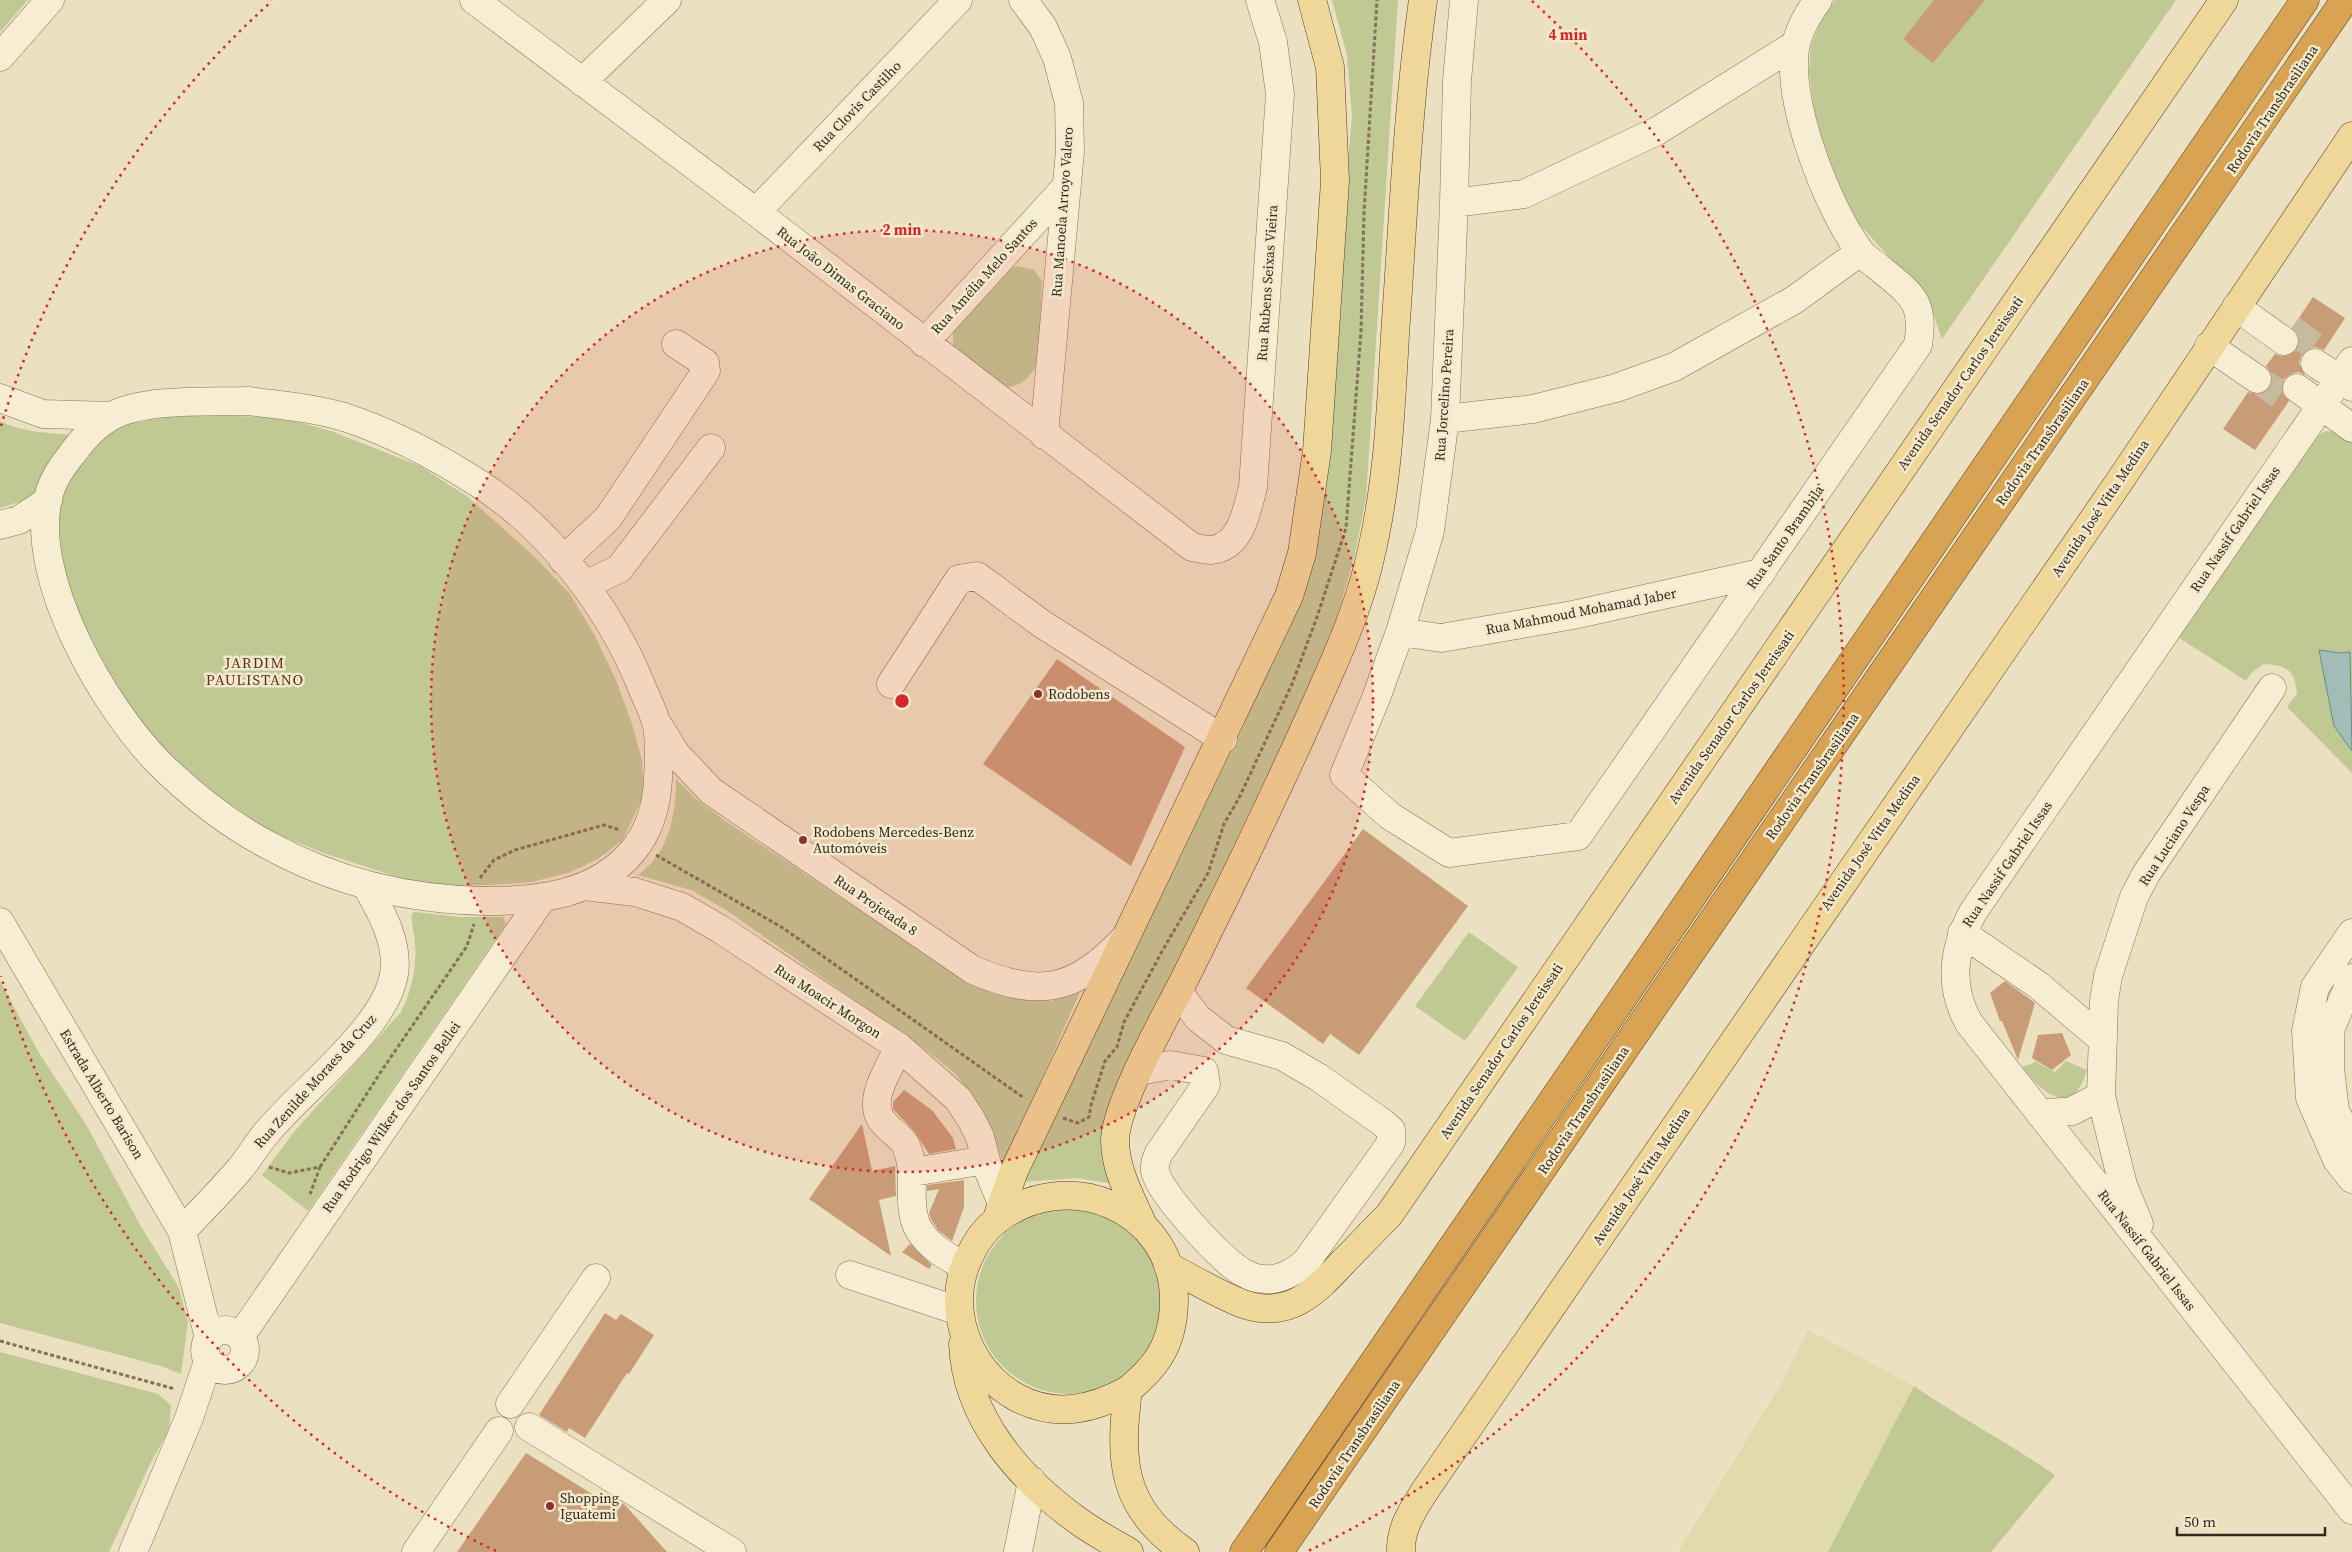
<svg xmlns="http://www.w3.org/2000/svg" width="2352" height="1552" font-family="'Source Serif 4',serif">
<style>
.farmland{fill:#e0daad}
.green{fill:#c0c894}
.water{fill:#a2bdb7;stroke:#6a8a84}
.building{fill:#c89c77}
.lines{fill:none;stroke-linecap:round;stroke-linejoin:round}
.minor-tunnel{stroke:#c6bb9e;stroke-width:28;stroke-dasharray:28 14;stroke-linecap:butt}
.minor-casing{stroke:#837159;stroke-width:29}
.major-casing{stroke:#513f2d;stroke-width:29}
.highway-casing{stroke:#513f2d;stroke-width:29}
.path{stroke:#837159;stroke-width:3;stroke-dasharray:4 2.5;stroke-linecap:butt}
.minor{stroke:#f7edd2;stroke-width:28}
.major{stroke:#eed798;stroke-width:28}
.highway{stroke:#d8a453;stroke-width:28}
.ring{fill:none;stroke:#d62828;stroke-width:2.5;stroke-dasharray:2.5 5}
.poi-dot{fill:#8f302c;stroke:#f3eace;stroke-width:2}
.labels{text-anchor:middle;stroke-width:5;stroke-linejoin:round;paint-order:stroke}
.street-label{font-size:14px;fill:#33281c;stroke:#f3eace}
.poi-label{font-size:14px;fill:#33281c;stroke:#f3eace;text-anchor:start}
.neighbourhood-label{font-size:15px;letter-spacing:1px;fill:#5e2e1e;stroke:#f3eace}
.centre{fill:#d62828;stroke:#f3eace;stroke-width:2.5}
.ring-label{font-size:15px;text-anchor:middle;font-weight:bold;fill:#d62828;stroke:#f3eace;stroke-width:5;stroke-linejoin:round;paint-order:stroke}
</style>
<rect width="100%" height="100%" fill="#ebe0bf"/>
<!-- farmland -->
<path class="farmland" d="M1808,1330L1914,1386L1828,1552H1678L1783,1381Z"/>
<!-- green -->
<path class="green" d="M0,0H28L0,32Z
M1332,0H1398L1366,498L1355,554L1335,625L1284,740L1154,1011L1102,1130L1104,1156L1113,1184L1078,1178L1023,1182L1242,729L1290,619L1336,288L1352,117L1347,55Z
M1835,0H2176L1942,339L1927,297L1852,217L1822,146L1814,111L1809,72L1811,46L1823,15Z
M1017,266L1034,270L1042,281L1039,359C1034,375 1017,393 998,385C988,381 963,355 953,346V332L956,324L1010,269Z
M187,414L284,418L331,431L420,466L468,497L536,558L570,594L594,634L616,680L632,724L642,760L644,794L623,840L598,859L571,872L532,882L494,885H457L413,882L323,853L275,833L201,787L168,755L113,686L73,609L53,545L66,471L113,426Z
M0,421C21,432 48,433 72,435L35,497L0,508Z
M2325,431L2338,432L2352,441V773L2287,707L2297,693C2295,669 2285,665 2263,664L2250,674L2246,681L2178,637L2313,440Z
M676,779L696,799L727,822L967,982L1030,999L1051,1001L1080,992L1004,1165C992,1133 979,1101 956,1075C947,1066 936,1058 926,1050L726,910L691,890L638,875C669,853 676,815 676,779Z
M415,912L460,917H503L506,924L308,1211L262,1175L294,1132L401,1012C411,991 417,969 415,945C415,935 411,923 412,914Z
M1469,932L1518,967L1465,1041L1415,1006Z
M0,981L39,1053L87,1126L139,1223L179,1288L188,1322L181,1374L161,1366L0,1323Z
M2066,1061L2087,1070C2073,1118 2043,1095 2022,1067L2036,1062L2055,1072Z
M976 1301a93 93 0 1 1 186 0a93 93 0 1 1-186 0Z
M0,1352L158,1394L171,1405L169,1430L151,1462L109,1552H0Z
M1914,1386C1960,1418 2009,1443 2055,1475L1991,1552H1828Z"/>
<!-- water -->
<path class="water" d="M2319,650L2340,653L2350,652L2352,751L2334,726Z"/>
<!-- building -->
<path class="building" d="M1934,0H1985L1933,63L1903,39Z
M2313,297L2345,318L2324,350L2315,347L2308,349L2302,354L2299,363L2305,375L2298,372L2291,374L2284,379L2282,386L2283,394L2289,401L2255,450L2223,429L2248,392L2255,394L2263,393L2270,387L2272,381L2271,373L2266,366L2275,354L2282,356L2290,355L2297,350L2299,343L2298,335L2292,328Z
M1057,659L1185,747L1131,866L983,764Z
M1363,829L1468,906L1359,1055L1330,1034L1323,1044L1246,988Z
M2005,981L2035,1003L2018,1060L2002,1021H2000L1990,993Z
M2062,1033L2071,1055L2052,1070L2032,1058L2038,1035Z
M904,1090L932,1110L953,1138L956,1149L929,1154L914,1131L893,1109V1102Z
M862,1124L872,1171L895,1166L896,1196L879,1200L891,1256L809,1199Z
M964,1180V1207L952,1241L938,1230L931,1219L929,1213L939,1189L927,1191V1185Z
M910,1244L932,1265L929,1269L902,1252Z
M605,1313L616,1320L621,1314L654,1335L629,1374L627,1373L585,1438L569,1428L567,1432L539,1415Z
M526,1453L618,1510L623,1503L625,1505L667,1552H457Z"/>
<g class="lines">
<!-- minor-tunnel -->
<path class="minor-tunnel" d="M2291,329L2322,352
M2257,379L2289,401"/>
<!-- minor casing -->
<g class="minor-casing">
<path id="minor" d="M474,0L756,212L1192,547C1197,548 1205,550 1211,550C1241,548 1247,510 1253,487L1280,94L1273,42L1260,0
M1023,0L1043,27L1057,58L1069,103L1070,151L1044,435
M1464,0L1457,81L1454,203L1445,419L1430,531L1400,632L1376,698L1344,775L1390,816L1449,853L1578,836L1918,345C1926,298 1908,293 1876,265C1870,261 1863,256 1859,250C1827,207 1784,97 1796,44C1799,30 1809,12 1818,0
M0,57L50,0
M582,82L667,0
M1454,203L1524,194L1657,131L1796,44
M756,212L958,0
M2236,307L2284,341
M924,343L1065,188
M2209,346L2257,379
M2352,361L1973,912C1953,949 1948,986 1969,1023L2352,1510
M2315,363L2352,387
M2297,388L2352,428
M0,398L43,414L111,416
M248,401C280,405 313,408 344,417C390,432 436,456 478,483C550,529 609,607 641,685C646,698 654,712 657,726C660,743 659,762 658,779C657,805 649,832 632,852C596,894 540,901 487,901C411,900 335,882 268,845C230,825 193,796 162,766C106,711 24,573 50,491C54,478 63,465 72,454C82,440 94,426 110,417C142,398 211,402 248,401Z
M1445,419L1533,409L1616,388L1674,367L1794,300L1860,252
M0,525L19,520L48,501
M563,560L608,518L706,371L705,363L676,344
M585,585L619,569L711,448
M1400,632L1441,638L1573,615L1761,573
M891,684L959,579L977,576L1042,624L1223,739
M658,725L676,754L711,791L973,970C1039,998 1074,992 1123,940
M584,886L635,892L682,907L720,929L899,1047L958,1099L971,1119L980,1137L989,1172L1001,1201
M0,922L182,1231L209,1338
M1962,933L2038,985L2103,1040
M2352,933L2315,987L2306,1031L2310,1098L2337,1160L2352,1179
M2352,978L2330,1030V1068L2335,1111L2352,1143
M899,1047C891,1065 875,1088 877,1107C878,1126 899,1132 906,1146C917,1171 908,1193 914,1217C919,1241 945,1256 964,1266
M1139,1071L1171,1065L1204,1071L1206,1085L1159,1153C1156,1159 1154,1164 1155,1171C1159,1193 1225,1265 1246,1274C1251,1277 1259,1279 1265,1279C1279,1281 1296,1271 1306,1262L1391,1143V1130L1383,1123L1318,1077L1282,1056L1226,1040L1198,1018L1178,992
M2040,1114L2072,1111L2101,1096
M913,1172L986,1160
M2139,1224L2123,1185L2101,1096L2104,1001L2108,976L2134,897L2146,874L2272,688
M182,1231C201,1211 221,1191 239,1170C250,1157 258,1142 269,1130C303,1089 386,1027 394,974C399,942 381,912 366,885
M850,1275L959,1311
M205 1350a20 20 0 1 1 40 0a20 20 0 1 1-40 0Z
M240,1337L543,897
M510,1404L596,1278
M529,1427L732,1552
M133,1552L189,1418L208,1361
M416,1552L499,1431
M1018,1552L1032,1481"/>
</g>
<!-- major casing -->
<g class="major-casing">
<path id="major" d="M996,1221L1014,1171L1289,596L1302,553L1317,451L1335,181L1330,67L1312,0
M1143,1225C1131,1198 1115,1170 1115,1140C1116,1103 1166,1016 1184,980C1234,880 1283,779 1328,676C1346,636 1362,596 1371,554C1388,482 1391,408 1395,335C1403,224 1407,111 1423,0
M1168,1266C1193,1279 1217,1294 1243,1304C1290,1320 1316,1291 1344,1261C1359,1246 1374,1230 1389,1215L2224,0
M963,1344C966,1418 1019,1478 1077,1520C1093,1532 1112,1542 1129,1552
M1128,1390C1110,1400 1093,1407 1072,1409C992,1416 934,1325 970,1255C976,1242 985,1229 997,1220C1066,1165 1173,1208 1174,1299C1174,1319 1170,1340 1159,1357C1151,1370 1140,1380 1128,1390C1119,1461 1121,1508 1185,1552
M1401,1552C1400,1529 1412,1511 1424,1492L2119,482L2352,136"/>
</g>
<!-- highway casing -->
<g class="highway-casing">
<path id="highway" d="M1244,1552L2305,0
M1279,1552L2345,0"/>
</g>
<!-- path -->
<path class="path" d="M656,855L783,928L1024,1098
M480,878L494,860L515,850L604,825L620,830
M1063,1118L1078,1123L1089,1117L1091,1105L1105,1061L1117,1047L1124,1022L1165,946L1208,873L1224,824L1240,796L1292,684L1317,617L1346,528L1361,331L1364,213L1377,0
M269,1167L289,1173L320,1167L310,1194
M320,1167L382,1070L467,946L474,924
M0,1341L175,1389"/>
<!-- minor -->
<use href="#minor" class="minor"/>
<!-- major -->
<use href="#major" class="major"/>
<!-- highway -->
<use href="#highway" class="highway"/>
</g>
<!-- distance rings -->
<circle cx="902" cy="701" r="471" fill="#d62828" fill-opacity=".12"/>
<g class="ring">
<circle cx="902" cy="701" r="471"/>
<path d="M496 1551A942 942 0 0 1 1 976M1 426A942 942 0 0 1 272 1M1532 1A942 942 0 0 1 1308 1551"/>
</g>
<!-- markers -->
<g class="poi-dot">
<circle cx="1038" cy="694" r="5"/>
<circle cx="803" cy="840" r="5"/>
<circle cx="550" cy="1506" r="5"/>
</g>
<g class="labels">
<!-- street labels -->
<g class="street-label">
<text transform="translate(857 106) rotate(-46)" y="5">Rua Clovis Castilho</text>
<text transform="translate(2272 109) rotate(-56)" y="5">Rodovia Transbrasiliana</text>
<text transform="translate(1062 212) rotate(-86)" y="5">Rua Manoela Arroyo Valero</text>
<text transform="translate(984 276) rotate(-48)" y="5">Rua Amélia Melo Santos</text>
<text transform="translate(841 278) rotate(38)" y="5">Rua João Dimas Graciano</text>
<text transform="translate(1267 283) rotate(-86)" y="5">Rua Rubens Seixas Vieira</text>
<text transform="translate(1960 383) rotate(-55)" y="5">Avenida Senador Carlos Jereissati</text>
<text transform="translate(1444 395) rotate(-86)" y="5">Rua Jorcelino Pereira</text>
<text transform="translate(2042 442) rotate(-55)" y="5">Rodovia Transbrasiliana</text>
<text transform="translate(2100 508) rotate(-56)" y="5">Avenida José Vitta Medina</text>
<text transform="translate(2235 529) rotate(-56)" y="5">Rua Nassif Gabriel Issas</text>
<text transform="translate(1785 537) rotate(-55)" y="5">Rua Santo Brambila</text>
<text transform="translate(1581 611) rotate(-11)" y="5">Rua Mahmoud Mohamad Jaber</text>
<text transform="translate(1731 717) rotate(-55)" y="5">Avenida Senador Carlos Jereissati</text>
<text transform="translate(1812 776) rotate(-55)" y="5">Rodovia Transbrasiliana</text>
<text transform="translate(2174 835) rotate(-57)" y="5">Rua Luciano Vespa</text>
<text transform="translate(1870 842) rotate(-55)" y="5">Avenida José Vitta Medina</text>
<text transform="translate(2007 864) rotate(-56)" y="5">Rua Nassif Gabriel Issas</text>
<text transform="translate(876 905) rotate(34)" y="5">Rua Projetada 8</text>
<text transform="translate(828 1001) rotate(33)" y="5">Rua Moacir Morgon</text>
<text transform="translate(1501 1051) rotate(-56)" y="5">Avenida Senador Carlos Jereissati</text>
<text transform="translate(315 1081) rotate(-48)" y="5">Rua Zenilde Moraes da Cruz</text>
<text transform="translate(102 1094) rotate(59)" y="5">Estrada Alberto Barison</text>
<text transform="translate(1583 1110) rotate(-56)" y="5">Rodovia Transbrasiliana</text>
<text transform="translate(391 1117) rotate(-55)" y="5">Rua Rodrigo Wilker dos Santos Bellei</text>
<text transform="translate(1641 1176) rotate(-56)" y="5">Avenida José Vitta Medina</text>
<text transform="translate(2147 1250) rotate(52)" y="5">Rua Nassif Gabriel Issas</text>
<text transform="translate(1354 1444) rotate(-56)" y="5">Rodovia Transbrasiliana</text>
</g>
<!-- poi labels -->
<g class="poi-label">
<text x="1048" y="699">Rodobens</text>
<text x="813" y="837">Rodobens Mercedes-Benz<tspan x="813" dy="16">Automóveis</tspan></text>
<text x="560" y="1503">Shopping<tspan x="560" dy="16">Iguatemi</tspan></text>
</g>
<!-- neighbourhood labels -->
<g class="neighbourhood-label">
<text x="255" y="668">JARDIM<tspan x="255" dy="17">PAULISTANO</tspan></text>
</g>
</g>
<circle cx="902" cy="701" r="8" class="centre"/>
<g class="ring-label">
<text x="1568" y="40">4 min</text>
<text x="902" y="235">2 min</text>
</g>
<!-- scale -->
<path d="M2177 1527v8h148v-8" fill="none" stroke="#33281c" stroke-width="2.5"/>
<text x="2184" y="1527" font-size="15" fill="#33281c" stroke="#f3eace" stroke-width="4" paint-order="stroke">50 m</text>
</svg>
